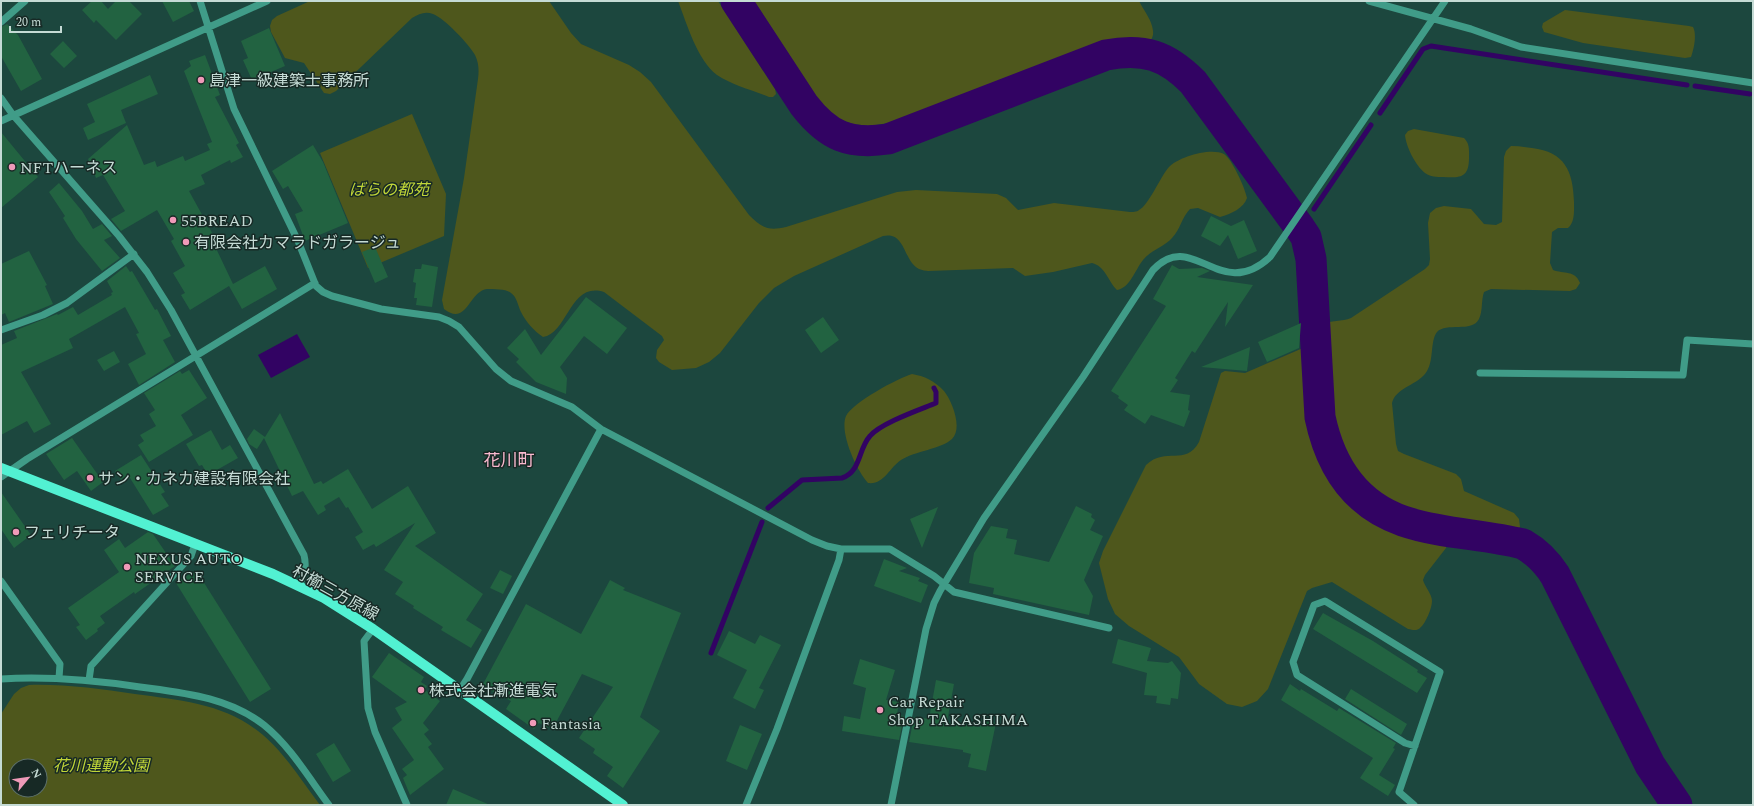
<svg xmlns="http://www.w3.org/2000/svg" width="1754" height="806" font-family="Spectral,'Noto Sans JP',serif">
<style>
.green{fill:#4e571c;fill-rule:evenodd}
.water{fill:#320363}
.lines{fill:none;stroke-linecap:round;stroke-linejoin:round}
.stream{stroke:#320363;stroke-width:5}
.river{stroke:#320363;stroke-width:31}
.building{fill:#226341}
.minor{stroke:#409c88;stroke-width:7}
.major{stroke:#52f1d2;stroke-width:10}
.poi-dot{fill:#ef9ab8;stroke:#172925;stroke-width:1.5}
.labels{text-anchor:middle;stroke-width:3;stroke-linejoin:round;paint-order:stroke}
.poi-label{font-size:16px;fill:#c5dbd5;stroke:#172925;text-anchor:start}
.park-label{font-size:16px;font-style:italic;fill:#c1d638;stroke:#172925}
.street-label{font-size:16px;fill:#c5dbd5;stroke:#172925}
.neighbourhood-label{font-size:17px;fill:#fab9cf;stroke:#172925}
</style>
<rect width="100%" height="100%" fill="#1c473e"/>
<!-- green -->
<path class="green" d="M310,1H549L571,33L581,44L629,65L640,72L651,82L749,215C762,228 768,231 786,227L897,192L916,190L997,194L1006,198L1018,210L1054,203L1130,212C1132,212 1137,212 1139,210C1149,205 1160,177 1169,167C1178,157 1211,147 1224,154C1232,159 1245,188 1247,198C1244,208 1231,214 1220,217L1198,208L1190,209C1182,217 1180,230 1172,238C1164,247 1151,250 1143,260C1135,270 1130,288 1117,290C1108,281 1105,266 1092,263L1053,272L1025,276L1013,268L928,271C926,271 922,270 919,269C903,261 906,231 883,236L794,276L774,288L759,303L720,353L709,362L696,368L672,370L659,362L656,358L657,350L664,340L662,336L604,292C570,281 568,333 543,337C534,331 526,322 521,312C518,306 517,297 511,293C507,289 494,289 487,289C469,291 467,327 444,309L442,300L464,178L478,79C479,71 479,63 475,55C469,44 444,18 433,14C425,11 419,14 412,18L336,91L330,94L324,93L304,63L285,58L271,32L270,26L272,20L277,16Z
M678,1H718L775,89L776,94L773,97H769C752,90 732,85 717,75C697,60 687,24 678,1Z
M754,1H1139C1143,9 1150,18 1152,26C1158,46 1139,45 1126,45C1119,45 1112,47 1105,49L946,110L901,121L869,126L853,124L839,119L826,109L816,96Z
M1565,10L1689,26L1693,27C1697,34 1694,49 1691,57L1685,58L1583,43L1544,32L1542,27L1543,23Z
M412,114L446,194L444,236L368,268L320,153Z
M1414,129L1464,138C1470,144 1469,150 1469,158C1469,178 1460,178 1443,177C1437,177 1430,177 1425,173C1416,166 1406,147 1405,135L1408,131Z
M1511,146C1518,146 1525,147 1532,148C1565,152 1573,171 1574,202C1574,211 1575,222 1568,228H1558L1552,232L1550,263L1553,270C1564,274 1575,270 1580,283L1576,289L1570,291L1491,289L1484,292C1481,300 1483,311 1479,319C1472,333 1446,322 1437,332C1430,341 1434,360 1427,371C1419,385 1396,387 1392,403L1396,444L1398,451L1404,454L1456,474L1461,479L1464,491L1514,513L1519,519L1520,527L1515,532L1508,534C1474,528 1438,526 1406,515C1363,501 1332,460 1326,416C1322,387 1323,357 1321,328L1322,324C1331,320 1342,322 1351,318L1425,269L1429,265L1430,259L1428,223L1430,213L1436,208L1444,206L1471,209L1484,224L1496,225L1502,222L1504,157L1506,151Z
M1303,348H1306L1310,353C1311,382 1310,412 1318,440C1334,498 1385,527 1440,536L1445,538L1447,543L1446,548L1425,575L1423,580C1425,587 1432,594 1432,601C1432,608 1426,623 1420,628C1417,631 1413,630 1408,629L1332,582L1312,588L1307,591L1268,689L1257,701L1242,707L1227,704L1199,684L1179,657L1129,626L1115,614L1108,599L1099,563L1103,551L1146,465C1166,446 1185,467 1199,442L1221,373L1225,371L1245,373Z
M912,374C924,376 935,381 944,391C952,401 963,428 952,439C941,449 915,451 901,460C889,468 884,485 868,483C857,471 839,433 846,416C852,403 898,378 912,374Z
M29,685C65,684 100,689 135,694C178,700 222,703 258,731C283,750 301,780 320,805H1V714L14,694L21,688ZM16,766H40V790H16Z"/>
<!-- water -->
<path class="water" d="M297,334L310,357L271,378L258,355Z"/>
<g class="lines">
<!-- stream -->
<path class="stream" d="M1695,86L1750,94
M1380,113L1423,49L1431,46L1687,85
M1314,209L1371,125
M1301,228L1304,223
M768,508L802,480L842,478C861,472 858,449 870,436C881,423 919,410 936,403V392L934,388
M711,653L762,522"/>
<!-- river -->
<path class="river" d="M736,1L804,105C828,136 849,145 888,139L1106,55C1144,48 1166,55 1193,82L1300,228L1306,237L1311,259L1320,417C1330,465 1354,504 1403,521C1441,534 1484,534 1523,544C1537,552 1546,561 1555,575L1650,765L1677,805"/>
</g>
<!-- building -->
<path class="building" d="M92,1H101L108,9L116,1H129L142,14L116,40L96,20L94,23L82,10Z
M162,1H189L194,11L173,22Z
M7,24L18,35L42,79L21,91L1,56V27Z
M269,28L285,66L252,80L243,60L248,58L241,41Z
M63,41L77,56L64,68L50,54Z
M205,55L220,95L215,97L239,143L236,145L243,157L231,163L230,160L201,175L205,184L189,191L216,240L213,242L233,284L265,266L277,289L242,309L229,286L190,310L181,295L185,293L173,273L185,266L171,241L174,239L157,210L121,231L111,219L125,211L103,175L96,178L88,159L127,125L144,165L155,161L157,167L183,156L185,161L210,150L207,144L212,142L184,71L191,66L189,61Z
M150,75L158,94L121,110L126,123L88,140L83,128L95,122L87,104Z
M1,132L38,177L1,208Z
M313,145L323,162L348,223L305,241L295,214L303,211L288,186L283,189L272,171Z
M59,183L82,211L93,229L102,224L112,236L104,240L120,258L102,271L76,239L63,218L65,216L49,192Z
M1211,216L1231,226L1244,220L1257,251L1238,259L1228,235L1220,246L1201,236Z
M375,247L388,277L375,283L362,252Z
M29,251L47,285L45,286L53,304L9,322L5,313L1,315V264Z
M422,264L438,267L432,307L416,305L417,298H414L416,283L413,282L415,269H421Z
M1172,265L1179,269L1202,268L1210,271L1197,277L1253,285L1225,327L1228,302L1195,353L1192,351L1175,378L1178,380L1170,392L1190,395L1188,410L1190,411L1184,427L1151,415L1145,424L1124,410L1128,405L1118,398L1119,396L1111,391L1166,306L1153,299Z
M126,266L130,272L132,271L155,310L157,309L171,336L163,340L175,362L139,385L128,364L146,354L136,334L139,333L125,307L69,339L73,348L21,372L51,424L34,433L27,421L1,435V345L17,338L14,331L57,314L58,315L73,307L78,315L112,295L111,293L113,292L107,281Z
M586,297L627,328L607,354L584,336L560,367L567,378L566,394L536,382L516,362L519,359L507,348L525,329L541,355Z
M823,317L839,340L821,353L805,330Z
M1301,323L1299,348L1267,362L1258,342Z
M1250,347L1247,371L1201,367Z
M114,351L120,362L104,371L97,360Z
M189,370L207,398L181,415L193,435L149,462L138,445L144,441L140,435L156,426L149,414L155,410L144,393L180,371L182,374Z
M280,413L314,484L321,481L323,484L348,469L372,509L408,486L436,533L415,546L483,594L466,620L482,630L471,648L441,630L443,627L413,608L414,606L395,594L403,582L384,570L415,523L376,547L374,544L363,550L355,537L363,532L348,507L346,508L339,497L324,506L326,510L318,515L303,491L292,496L264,438L257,449L249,444L247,439L254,429L265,437Z
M211,430L222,450L230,445L238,458L208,475L202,465L199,466L186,444Z
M72,438L103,482L91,491L77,471L64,480L46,454Z
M141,455L165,492L161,494L169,506L153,515L130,478L123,483L115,471Z
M1,492L31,535L14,548L1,529Z
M1076,506L1092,514L1091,517L1095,520L1090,530L1103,536L1084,580L1093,596L1089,615L993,594L994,588L969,583L974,553L991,526L1008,529L1006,538L1017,540L1014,554L1049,562Z
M938,507L922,548L910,519Z
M148,532L153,534L175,566L135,594L134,592L100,616L105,623L97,629L98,631L86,640L76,627L80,625L68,608L119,572L104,550L119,539L125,548Z
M884,559L907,568L899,571L920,578L918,581L928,585L921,603L874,586Z
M196,570L271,689L250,702L176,583Z
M500,570L512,576L503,594L490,588Z
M610,580L625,588L623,590L681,613L640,717L660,731L623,788L607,776L613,767L593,753L595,749L579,738L613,687L582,674L553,728L548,726V728L539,723L534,729L506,709L511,701L482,686L526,604L581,634Z
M1323,613L1373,641L1418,670L1417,672L1427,678L1417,693L1313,629Z
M729,631L755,644L760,635L781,645L759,688L764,690L755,709L733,698L747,670L717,655Z
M1118,639L1151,648L1147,661L1168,663L1172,661L1181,673L1178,699L1171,698L1170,705L1156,703L1157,696L1144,695L1147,673L1112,663Z
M389,653L424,677L421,682L427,686L425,690L440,701L423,723L429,730L424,734L432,744L428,747L444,769L410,795L403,778L407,775L402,769L414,760L392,728L402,720L395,708L407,702L372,677Z
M860,659L895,670L886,700L899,702L897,715L904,716L899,740L842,731L844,716L860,719L866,688L853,684Z
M936,680L954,684L947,722L980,727L981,720L996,723L986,771L968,767L971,754L963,752V750L909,742L914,717L929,719Z
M1290,684L1300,691L1301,689L1337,711L1339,708L1396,743L1393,748L1395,749L1379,775L1395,785L1388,796L1360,778L1373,758L1281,700Z
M1351,689L1407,724L1401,735L1345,699Z
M740,725L762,734L747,770L726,761Z
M334,743L351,771L333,782L316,754Z
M453,789L490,805H446Z"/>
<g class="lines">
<!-- minor -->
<path class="minor" d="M200,1L234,109L298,241L316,286L323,292L332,296L381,309L439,317L449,321L459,327L496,369L511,381L572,407L601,429L812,540L827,546L841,549H890L934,576L954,592L1109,628
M1369,1L1471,29L1521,47L1753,83
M1,22L25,1
M1,98L13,115L119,236L147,272L171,310L304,555C307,567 304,575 299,586
M1,121L267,1
M1,330L43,315L67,303L134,254
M1480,373L1683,375L1687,340L1753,344
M1,477L27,459L315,283
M1,581L60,664L59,678
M373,629L364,641L368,708L375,732L407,805
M1,679C48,676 93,680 140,687C184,693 228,697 264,725C290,746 309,778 329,805
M89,680L91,666L191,556L195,544
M460,690L467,679L601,429
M746,805L777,729L839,560L841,549
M891,805L926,629L934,603L940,591L984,518L1083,377L1153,270C1193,227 1219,304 1270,257L1445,1
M1414,805L1399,792L1440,672L1325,601L1314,605L1293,662L1297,675L1405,743L1415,746"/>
<!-- major -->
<path class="major" d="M1,468L273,574L324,598L373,629L623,805"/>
</g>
<!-- markers -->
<g class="poi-dot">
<circle cx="201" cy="80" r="4"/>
<circle cx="12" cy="167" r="4"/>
<circle cx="173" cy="220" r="4"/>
<circle cx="186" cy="242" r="4"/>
<circle cx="90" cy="478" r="4"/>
<circle cx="16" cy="532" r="4"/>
<circle cx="127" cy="567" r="4"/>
<circle cx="421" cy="690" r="4"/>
<circle cx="880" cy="710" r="4"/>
<circle cx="533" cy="723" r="4"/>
</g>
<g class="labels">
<!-- poi labels -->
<g class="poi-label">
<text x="209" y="86">島津一級建築士事務所</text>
<text x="20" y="173">NFTハーネス</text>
<text x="181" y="226">55BREAD</text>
<text x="194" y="248">有限会社カマラドガラージュ</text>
<text x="98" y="484">サン・カネカ建設有限会社</text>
<text x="24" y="538">フェリチータ</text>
<text x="135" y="564">NEXUS AUTO<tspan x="135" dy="18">SERVICE</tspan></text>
<text x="429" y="696">株式会社漸進電気</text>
<text x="888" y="707">Car Repair<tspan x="888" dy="18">Shop TAKASHIMA</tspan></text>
<text x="541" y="729">Fantasia</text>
</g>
<!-- park labels -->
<g class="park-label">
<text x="389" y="195">ばらの都苑</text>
<text x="101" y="771">花川運動公園</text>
</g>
<!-- street labels -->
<g class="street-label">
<text transform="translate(336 592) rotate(29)" y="6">村櫛三方原線</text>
</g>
<!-- neighbourhood labels -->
<g class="neighbourhood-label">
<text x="509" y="466">花川町</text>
</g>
</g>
<!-- border -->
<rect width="1754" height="806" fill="none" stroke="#c5dbd5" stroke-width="4"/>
<!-- north arrow -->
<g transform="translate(28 778) rotate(61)"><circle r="19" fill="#172925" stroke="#5d706b"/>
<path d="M0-3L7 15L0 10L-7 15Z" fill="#ef9ab8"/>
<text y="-6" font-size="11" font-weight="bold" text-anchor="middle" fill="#c5dbd5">N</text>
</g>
<!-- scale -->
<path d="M10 26v6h51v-6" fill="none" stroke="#c5dbd5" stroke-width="2"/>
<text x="16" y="26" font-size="12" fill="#c5dbd5" stroke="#172925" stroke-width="3" paint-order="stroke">20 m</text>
</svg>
